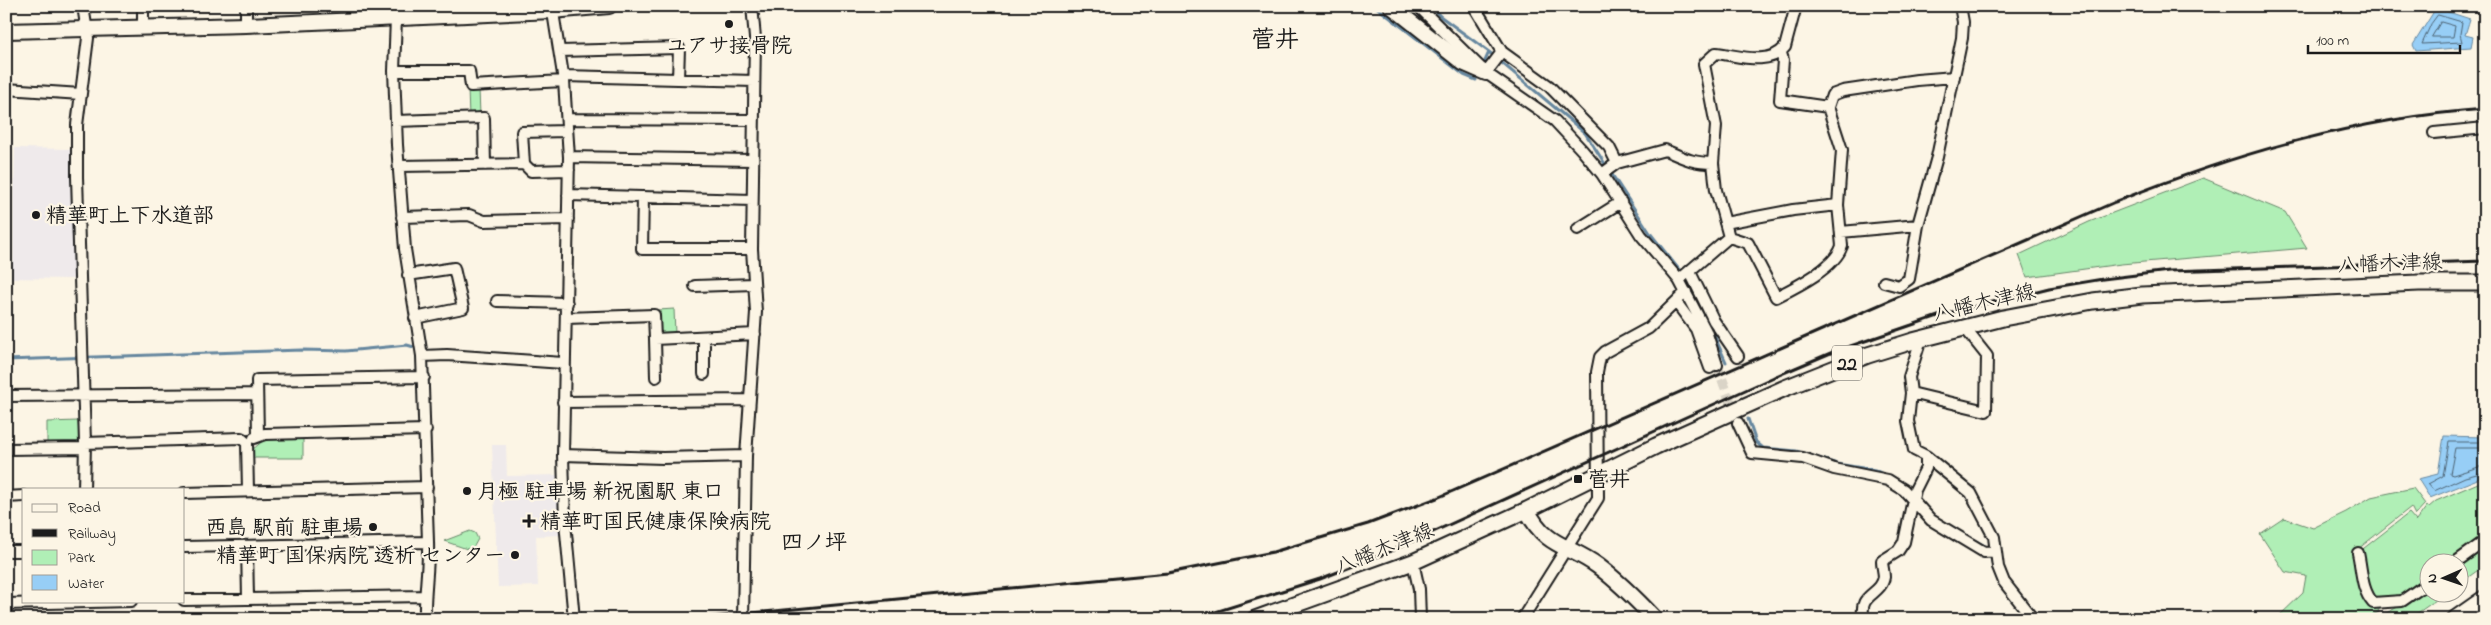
<svg xmlns="http://www.w3.org/2000/svg" width="2491" height="625" font-family="'Indie Flower','Klee One',sans-serif">
<style>
.built{fill:#efeaeb}
.green{fill:#b0efb6;stroke:#668669}
.water{fill:#97cef6;stroke:#66879f}
.lines{fill:none;stroke-linecap:round;stroke-linejoin:round}
.shore{stroke:#4d6373;stroke-width:1}
.stream{stroke:#66879f;stroke-width:3}
.street-tunnel{stroke:#dad4c7;stroke-width:10;stroke-dasharray:10 5;stroke-linecap:butt}
.street-casing{stroke:#1c1c1c;stroke-width:14}
.secondary-casing{stroke:#1c1c1c;stroke-width:18}
.primary-casing{stroke:#1c1c1c;stroke-width:19}
.street{stroke:#fcf5e5;stroke-width:10}
.secondary{stroke:#fcf5e5;stroke-width:14}
.primary{stroke:#fcf5e5;stroke-width:15}
.rail{stroke:#1c1c1c;stroke-width:3}
.poi-dot{fill:#1c1c1c;stroke:#fcf5e5;stroke-width:2}
.labels{text-anchor:middle;stroke-width:4.5;stroke-linejoin:round;paint-order:stroke}
.shield{fill:#fcf5e5;stroke:#5f5d58;stroke-width:1}
.shield-label{font-size:20px;font-weight:bold;fill:#1c1c1c}
.poi-label{font-size:21px;font-weight:bold;fill:#1c1c1c;stroke:#fcf5e5;text-anchor:start}
.street-label{font-size:21px;fill:#1c1c1c;stroke:#fcf5e5}
.neighbourhood-label{font-size:22px;font-weight:bold;fill:#1c1c1c;stroke:#fcf5e5}
.quarter-label{font-size:24px;font-weight:bold;fill:#1c1c1c;stroke:#fcf5e5}
</style>
<rect width="100%" height="100%" fill="#fcf5e5"/>
<filter id="ink" filterUnits="userSpaceOnUse"><feTurbulence type="fractalNoise" baseFrequency=".02" numOctaves="2"/><feDisplacementMap in="SourceGraphic" scale="10" xChannelSelector="R" yChannelSelector="G"/><feConvolveMatrix kernelMatrix="1 2 1 2 8 2 1 2 1" color-interpolation-filters="sRGB"/></filter>
<g filter="url(#ink)">
<!-- built -->
<path class="built" d="M15,148L70,149L74,279L6,278V190L14,189Z
M492,445H506L507,476L560,475L565,535L536,536L538,586L498,587Z"/>
<!-- green -->
<path class="green" d="M479,89L480,115L469,116L468,90Z
M2203,178L2285,212L2307,248L2121,264L2027,277L2019,255L2089,222Z
M674,309L675,334L664,335L659,330L658,310Z
M78,421L80,446H47V422Z
M303,438V458H253L252,450L265,439Z
M2485,480V537L2448,562H2428V578C2412,591 2393,608 2371,597L2359,552L2409,513L2416,521L2427,506L2429,507L2436,501Z
M2413,488L2425,504L2415,515L2411,507L2358,549L2367,601L2389,604L2378,610L2379,612L2371,616L2372,619H2280L2278,617L2303,593L2306,576L2285,572L2260,534L2284,518L2313,528L2346,512L2371,497Z
M470,531L475,533L478,539L473,548L467,549L444,541Z
M2485,546V565L2459,584L2458,565Z
M2428,587V592L2446,593L2409,619H2375L2411,600Z"/>
<!-- water -->
<path class="water" d="M2436,8L2470,19L2465,35L2473,37L2471,47L2416,51L2413,45Z
M2485,430V476L2430,498L2418,479L2438,474L2444,436L2484,437Z"/>
<g class="lines">
<!-- shore -->
<path class="shore" d="M2438,15L2462,22L2460,34L2462,42L2422,44L2431,24Z
M2441,22L2455,26L2453,37H2432Z
M2485,442H2449L2443,476L2428,484L2434,491L2465,477L2485,472
M2485,448H2455L2450,474L2453,475L2485,465"/>
<!-- stream -->
<path class="stream" d="M920,6L921,8L976,6
M1375,6L1464,75L1476,80
M1431,6L1440,16L1489,52L1585,133L1650,233L1692,286
M1484,63L1489,52
M1702,308L1726,362
M6,360L302,350L346,351L407,345L431,352
M1748,419L1756,442L1763,448L1796,451L1837,464L1875,470L1885,475
M1963,534L1987,547L1997,576"/>
<!-- street-tunnel -->
<path class="street-tunnel" d="M1717,365L1736,417"/>
<!-- street casing -->
<g class="street-casing">
<path id="street" d="M83,6L88,38L77,125V177L85,443L84,489
M143,6V28
M246,6V25
M552,6L564,81L569,157L563,455L565,522L574,619
M1418,6L1486,73L1555,121L1582,150L1602,174L1641,235L1679,280L1706,331L1717,365
M1474,6L1502,52L1549,86L1609,147L1617,163
M560,51L679,48L678,79
M394,71H469L471,86L564,81
M1486,73L1502,52
M564,76L754,81
M6,89L81,94
M1828,107L1832,95L1843,91L1917,80L1954,77
M567,119L753,120
M396,121L484,118L485,165
M2434,133L2485,128
M569,157L752,160
M524,164L522,132L567,131
M399,166L524,164L531,171L569,170
M1602,174L1617,163L1665,150C1684,158 1692,163 1713,163
M568,195L752,200
M643,197L642,249H752
M402,217L469,215L484,221L568,219
M1725,223L1793,210L1838,205
M1578,229L1621,202
M1841,232L1918,225L1937,157L1962,38L1963,22L1960,6
M1729,237L1748,243L1776,297C1796,287 1835,268 1842,246L1838,205L1842,150L1828,107L1780,100L1783,60L1781,53
M1690,272L1714,321L1738,356
M408,275L454,268L463,308L415,318
M1679,280L1729,237L1716,190L1713,163L1716,126L1704,64L1716,53C1737,55 1769,67 1785,47L1796,6
M1884,282L1899,286L1909,279L1918,225
M695,286L754,284
M497,301L567,303
M1676,302L1696,329L1710,368
M566,318L654,315L655,339L755,334
M704,337V374
M655,339L656,377
M1921,339L1909,377L1911,393L1986,411L1987,356L1964,327
M422,356L447,355L563,363
M1911,393L1908,421L1914,450L1926,456L1971,493L1994,537L1998,567L2004,582L2033,619
M6,396L257,394
M563,402L749,400
M1738,423L1752,453L1803,458L1834,469L1888,480L1904,490L1931,520L1984,552L1995,551
M258,435L257,380L424,377
M254,438L265,434L426,430
M85,443L241,438L247,443L248,491
M6,449L85,448
M563,455L663,458L746,456
M184,493L427,487
M6,497L24,496
M247,546L248,599
M184,547L428,542L422,356L405,249L397,145L394,71L396,18
M6,551H24
M2358,553C2362,570 2361,589 2373,603L2402,601L2428,583
M1413,562L1419,589L1420,619
M2456,562L2485,541
M184,600L424,596
M6,604L131,601
M425,619C424,593 429,568 428,542
M743,619L746,456L756,312L752,249L755,38L752,6
M1522,619L1598,498L1597,372L1600,357L1605,352L1649,328L1686,292
M1864,619C1857,593 1881,596 1884,577C1884,572 1882,566 1882,561L1898,551L1904,542L1915,490L1926,468V456"/>
</g>
<!-- secondary casing -->
<g class="secondary-casing">
<path id="secondary" d="M1391,6L1463,63L1486,73
M6,31L246,25L552,11L609,6"/>
</g>
<!-- primary casing -->
<g class="primary-casing">
<path id="primary" d="M1527,510C1546,548 1568,544 1598,566C1619,582 1637,600 1655,619
M1255,619L1413,562L1527,510L1656,446L1785,388L1868,355L1913,341L2003,318L2093,301L2142,295L2419,283H2485
M2455,619L2485,598"/>
</g>
<!-- street -->
<use href="#street" class="street"/>
<!-- secondary -->
<use href="#secondary" class="secondary"/>
<!-- primary -->
<use href="#primary" class="primary"/>
<!-- rail -->
<path class="rail" d="M690,619L1168,573L1273,552L1368,524L1437,498L2115,202C2234,154 2357,118 2485,109
M1193,619L1320,579L1389,552L1774,377L1833,352L1944,314L2049,288L2103,279L2169,271L2485,261"/>
</g>
</g>
<!-- markers -->
<g class="poi-dot">
<circle cx="729" cy="24" r="5"/>
<circle cx="36" cy="215" r="5"/>
<rect x="1573" y="474" width="10" height="10" rx="2.5"/>
<circle cx="467" cy="491" r="5"/>
<path d="M526.5 513.5h5v5h5v5h-5v5h-5v-5h-5v-5h5z"/>
<circle cx="373" cy="527" r="5"/>
<circle cx="515" cy="555" r="5"/>
</g>
<g class="labels">
<!-- shield labels -->
<rect class="shield" x="1832" y="345.5" width="30" height="35" rx="4"/>
<g class="shield-label">
<text x="1847" y="370">22</text>
</g>
<!-- poi labels -->
<g class="poi-label">
<text x="729" y="52" text-anchor="middle">ユアサ接骨院</text>
<text x="46" y="222">精華町上下水道部</text>
<text x="1588" y="486">菅井</text>
<text x="477" y="498">月極 駐車場 新祝園駅 東口</text>
<text x="540" y="528">精華町国民健康保険病院</text>
<text x="363" y="534" text-anchor="end">西島 駅前 駐車場</text>
<text x="505" y="562" text-anchor="end">精華町 国保病院 透析 センター</text>
</g>
<!-- street labels -->
<g class="street-label">
<text transform="translate(2390 263) rotate(-2)" y="7">八幡木津線</text>
<text transform="translate(1984 302) rotate(-13)" y="7">八幡木津線</text>
<text transform="translate(1384 548) rotate(-22)" y="7">八幡木津線</text>
</g>
<!-- neighbourhood labels -->
<g class="neighbourhood-label">
<text x="814" y="549">四ノ坪</text>
</g>
<!-- quarter labels -->
<g class="quarter-label">
<text x="1275" y="47">菅井</text>
</g>
</g>
<!-- margin -->
<rect width="2491" height="625" fill="none" stroke="#fcf5e5" stroke-width="25"/>
<rect x="12" y="12" width="2466" height="600" fill="none" stroke="#1c1c1c" stroke-width="2" filter="url(#ink)"/>
<!-- legend -->
<rect x="22" y="488" width="162" height="115" fill="#fcf5e5" stroke="#a29e95"/>
<rect x="32" y="504" width="25" height="8" fill="#fcf5e5" stroke="#a29e95"/>
<text x="68" y="512" font-size="15" fill="#1c1c1c">Road</text>
<rect x="32" y="529" width="25" height="8" fill="#1c1c1c" stroke="#a29e95"/>
<text x="68" y="538" font-size="15" fill="#1c1c1c">Railway</text>
<rect x="32" y="550" width="25" height="15" fill="#b0efb6" stroke="#a29e95"/>
<text x="68" y="562" font-size="15" fill="#1c1c1c">Park</text>
<rect x="32" y="575" width="25" height="15" fill="#97cef6" stroke="#a29e95"/>
<text x="68" y="588" font-size="15" fill="#1c1c1c">Water</text>
<!-- north arrow -->
<g transform="translate(2444 578) rotate(268)"><circle r="24" fill="#fcf5e5" stroke="#a29e95"/>
<path d="M0-4L9 19L0 12L-9 19Z" fill="#1c1c1c"/>
<text y="-8" font-size="14" font-weight="bold" text-anchor="middle" fill="#1c1c1c">N</text>
</g>
<!-- scale -->
<path d="M2308 45v8h152v-8" fill="none" stroke="#1c1c1c" stroke-width="2.5"/>
<text x="2316" y="45" font-size="15" fill="#1c1c1c" stroke="#fcf5e5" stroke-width="4" paint-order="stroke">100 m</text>
</svg>
